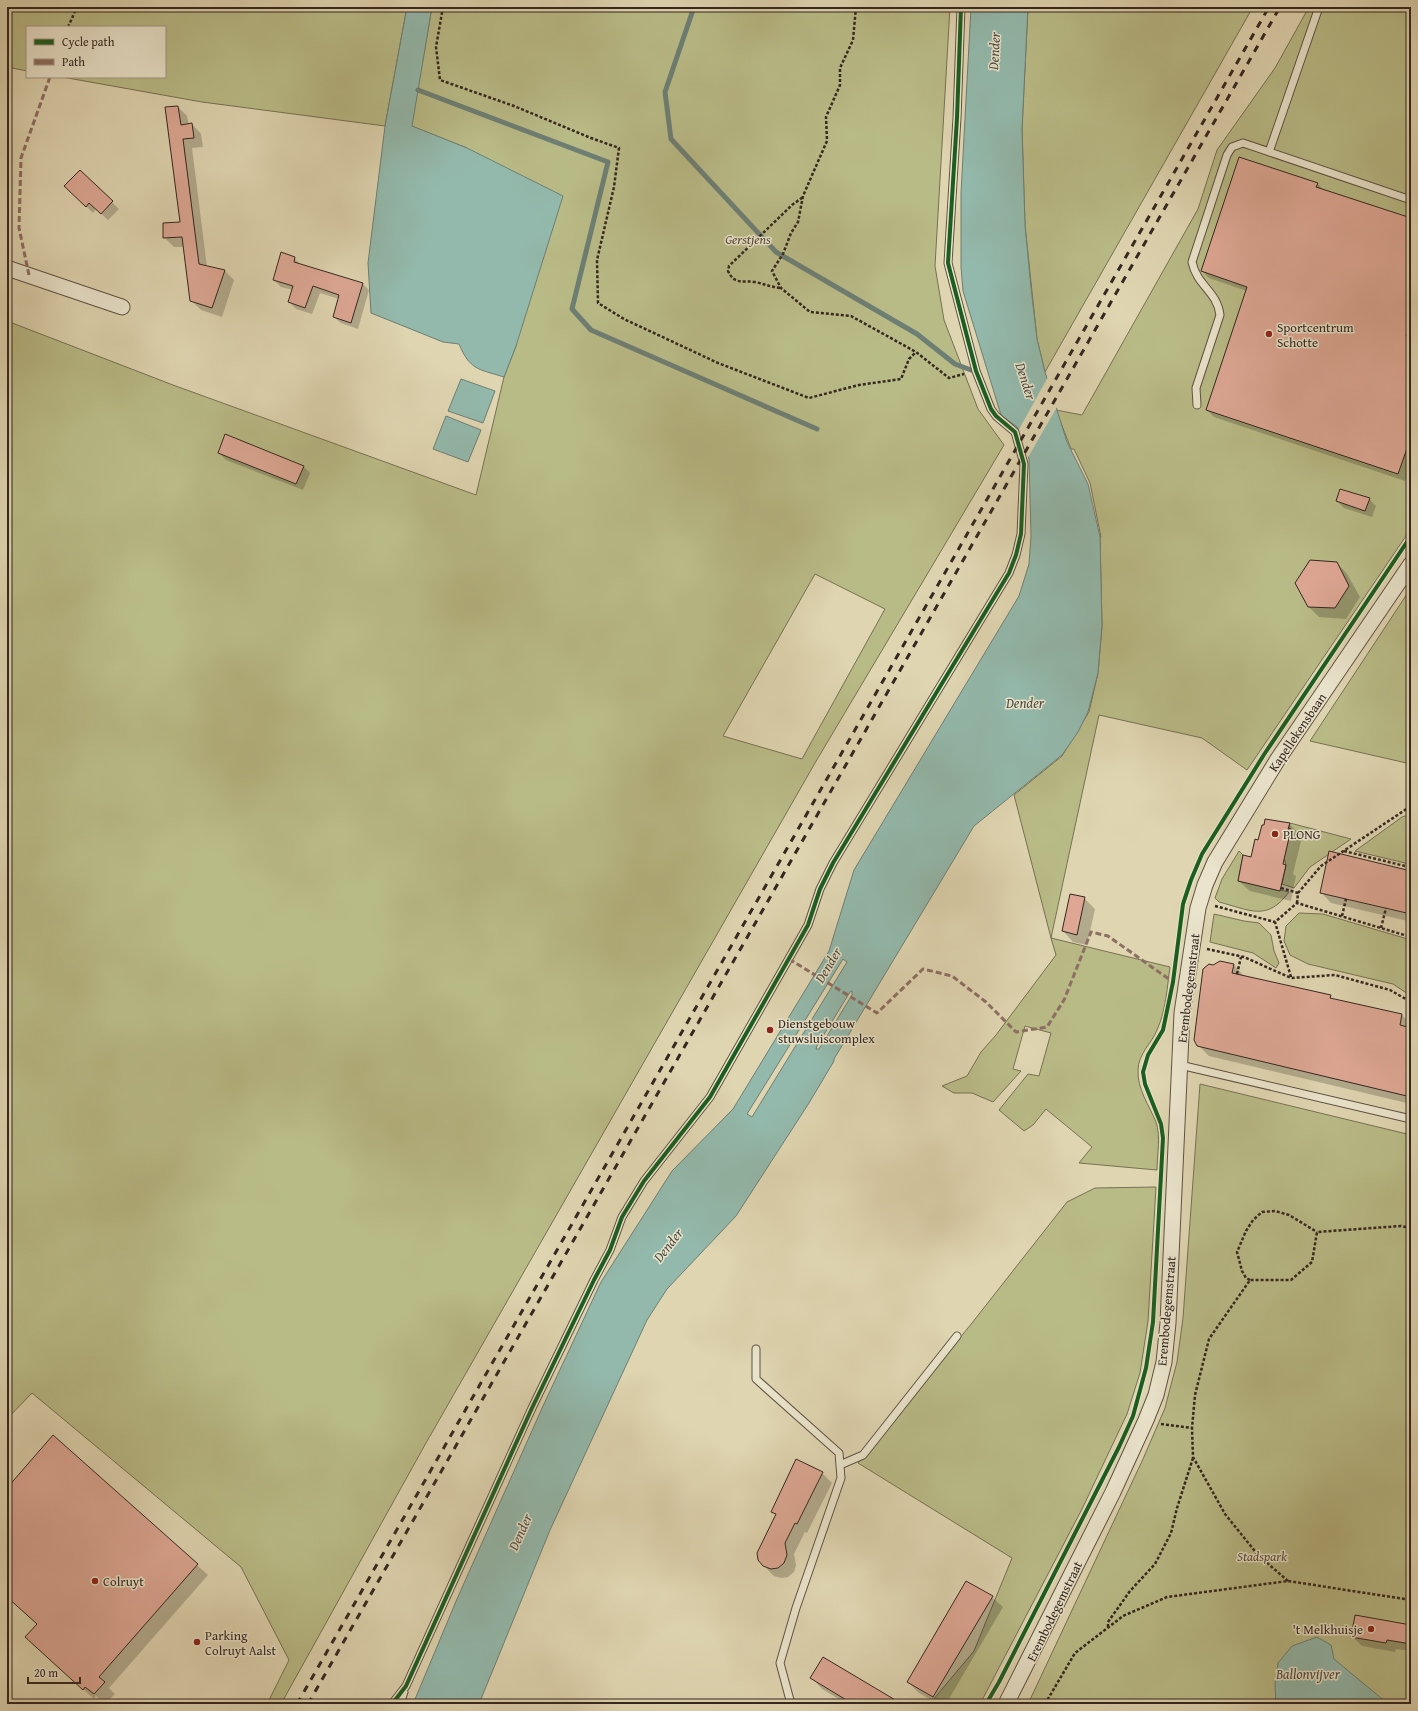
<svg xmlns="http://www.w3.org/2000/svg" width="1418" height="1711" font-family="'Gentium Book Plus',serif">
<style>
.green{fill:#b9bb87;stroke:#767154;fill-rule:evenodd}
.water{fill:#93b9ac;stroke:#6d7f74;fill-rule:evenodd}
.pier{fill:#dfd5b1}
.shadow{fill:#0003}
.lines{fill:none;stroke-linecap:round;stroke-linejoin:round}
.stream{stroke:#6d7f74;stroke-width:5}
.building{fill:#dda794;stroke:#342720}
.lane-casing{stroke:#5f5244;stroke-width:9}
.street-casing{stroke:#5f5244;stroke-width:17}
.path{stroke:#342720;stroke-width:2.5;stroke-dasharray:3 2;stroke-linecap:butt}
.lane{stroke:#eae4cc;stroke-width:7}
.street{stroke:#eae4cc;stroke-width:15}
.rail{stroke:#342720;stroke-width:3;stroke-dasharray:7 7;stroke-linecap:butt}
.quiet{stroke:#8d6e63;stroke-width:3;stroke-dasharray:6 3;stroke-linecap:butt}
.cycleway-casing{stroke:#eae4cc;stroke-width:6}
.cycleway{stroke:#1b5e20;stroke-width:4}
.poi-dot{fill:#8f2418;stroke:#eae4cc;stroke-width:1.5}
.labels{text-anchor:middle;stroke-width:3;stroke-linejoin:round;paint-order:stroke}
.park-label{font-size:13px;font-style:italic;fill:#554c3a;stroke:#eae4cc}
.poi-label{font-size:13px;fill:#342720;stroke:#eae4cc;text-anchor:start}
.street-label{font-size:13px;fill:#342720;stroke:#eae4cc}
.water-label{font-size:14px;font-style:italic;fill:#4c4c43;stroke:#eae4cc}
</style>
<rect width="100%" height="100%" fill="#dfd5b1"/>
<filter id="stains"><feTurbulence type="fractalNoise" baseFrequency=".005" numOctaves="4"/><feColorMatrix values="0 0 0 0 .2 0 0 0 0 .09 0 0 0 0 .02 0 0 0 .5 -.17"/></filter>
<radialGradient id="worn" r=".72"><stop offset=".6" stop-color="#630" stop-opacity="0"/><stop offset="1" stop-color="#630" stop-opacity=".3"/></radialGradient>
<!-- green -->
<path class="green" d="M7,7H407L385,126L202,102L62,77H165V27H27V71L7,67Z
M432,7H950L935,266L944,320L978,409L1004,445L815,763L426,1443L281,1704H267L289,1660L241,1567L32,1393L7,1419V321L173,385L476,495L504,377L516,346L467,148L411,126ZM815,574L885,609L802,759L723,736Z
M1028,7H1253L1045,372L1037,339L1025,225L1022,129Z
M1309,7H1411V511H1408L1410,524L1406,536L1247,770L1202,738L1099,715L1051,938L1170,967C1167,988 1166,1010 1157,1030C1152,1043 1138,1054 1138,1070C1137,1089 1149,1105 1156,1122C1161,1136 1157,1155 1157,1170L1079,1163L1092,1147L1046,1109L1033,1125L1024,1131L999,1110L1028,1074L1039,1076L1051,1033L1025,1026L1013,1069L1021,1071L993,1102L972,1093H954L942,1086L967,1076L981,1052L996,1035L1056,955L1051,938L1014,795L1062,756L1089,712L1098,673L1102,626L1100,537H1101L1090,483L1074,449H1071L1056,410L1082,415L1198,209L1217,150L1275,68Z
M1411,588V764L1310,741Z
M1411,814V854L1409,864L1355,851L1402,817Z
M1290,823L1351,839L1310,867L1294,888L1282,884L1286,865L1284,858L1291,829L1289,828Z
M1239,851L1243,855L1238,881L1289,892C1267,922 1250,910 1219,902L1215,898L1222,879Z
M1299,913L1323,914L1411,940V996L1393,984L1308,964L1290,955L1284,941L1286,926Z
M1214,914L1244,921L1259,923L1271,935L1274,951L1279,963L1276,968L1253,953L1210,942Z
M1200,1084L1411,1135V1704H1028L1143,1459L1165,1408L1177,1362L1183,1318Z
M1156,1187L1148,1321L1140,1373L1127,1414L1082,1509L980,1704H932V1701L974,1651L1012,1558L858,1463L972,1323L1067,1202L1095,1188Z"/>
<!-- water -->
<path class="water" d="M407,7H432L412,126L467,148L563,196L516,346L504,377C478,369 470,370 459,344L443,342L371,313L368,263L385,126Z
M971,7H1028L1022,129L1025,225L1031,288L1037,339L1045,372L1067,442L1088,484L1100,537L1102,626L1098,673L1088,712L1078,732L1062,755L974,826L834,1059V1061L809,1103L736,1216L667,1289L647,1320L550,1530L479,1704H413L457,1599L543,1406L601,1282L672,1171L733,1109L829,951L854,870L1019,596L1029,564L1031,536L1029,459L1017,427L1001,415L963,291L961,267V193ZM843,959L847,962L752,1117L747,1114ZM852,991V995L819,1049H816L817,1046L850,992Z
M461,379L495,391L483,423L448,411Z
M446,416L481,430L468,462L433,449Z
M1317,1637L1331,1645L1334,1659L1381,1698L1393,1704H1276L1275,1684L1278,1663L1292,1646Z"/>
<!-- pier -->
<path class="pier" d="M1048,377L1057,407L1027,459L1017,433Z"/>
<!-- shadow -->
<path class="shadow" d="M178,107L187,116L189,125L192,124L201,134L203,147L192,148L207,267L225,271L234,280L222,317L201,310L191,300L184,247H174L164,237L181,223Z
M80,171L119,209L108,220L96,209L93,213L66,186Z
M1317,183L1324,191L1411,219V464L1405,481L1214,417L1207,410L1247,291L1209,278L1202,271Z
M294,258L301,265L362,283L369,290L358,329L341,323L334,317L339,299L320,293L312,314L296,309L289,302L293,290L281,287L274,280Z
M219,453L303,466L310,473L303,490L226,460Z
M1369,499L1376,506L1372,517L1344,508L1337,501Z
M1337,563L1347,574L1360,597L1346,619L1319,617L1309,607Z
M1289,824L1300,834L1299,838L1301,841L1293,874L1296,876L1291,901L1250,891L1239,881L1259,841Z
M1411,855V924L1408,921L1331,903L1321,892L1407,871Z
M1084,898L1095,909L1087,945L1073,942L1063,931Z
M1234,965L1244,976L1330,996L1334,1000L1402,1015L1411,1024V1104L1209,1056L1198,1045L1214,966Z
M53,1437L208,1575L109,1688L115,1694L105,1704L96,1696L94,1699L26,1637L37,1624L7,1597V1489Z
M822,1473L832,1483L807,1533L805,1532L794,1554L796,1565L794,1572L788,1577L781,1578L774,1576L764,1566L776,1515L772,1512Z
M992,1597L1003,1607L946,1704H938L919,1693L908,1682Z
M1411,1626V1651L1396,1649L1395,1652L1362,1646L1353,1637Z
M812,1678L896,1704H847L822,1689Z"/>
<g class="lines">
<!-- stream -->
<path class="stream" d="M694,7L665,92L671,139L776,252L917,334L955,364L971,370
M418,90L608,162L572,309L591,330L817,429"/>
</g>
<!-- building -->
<path class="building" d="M178,106L181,125L192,123L194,138L183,139L199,264L225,270L212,308L190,301L182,237L163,238V223L180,222L165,107Z
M1239,157L1318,183L1316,187L1411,218V321L1406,336L1411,338V437L1398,474L1206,410L1247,287L1201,271Z
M80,170L113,201L101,214L89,203L86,207L64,186Z
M281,252L295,257L294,262L363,283L351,323L333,317L339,295L313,286L305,308L288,302L293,286L273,280Z
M225,434L304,466L296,484L218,453Z
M1340,489L1370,498L1365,511L1336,501Z
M1310,560L1337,562L1349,586L1335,608L1308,607L1295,583Z
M1265,819L1290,823L1288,829H1291L1283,864L1286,865L1280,891L1238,881L1243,855L1251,857L1255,839L1258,840L1262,825H1264Z
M1329,851L1411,871V914L1320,893Z
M1070,894L1085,897L1077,935L1062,931Z
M1220,961L1234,964L1232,973L1331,995L1330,998L1402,1014L1400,1025L1411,1028V1097L1197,1046L1194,1040L1203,969L1209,964L1213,965Z
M53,1435L198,1564L99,1677L105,1682L94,1694L85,1687L83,1690L25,1637L37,1624L7,1597V1488Z
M796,1459L823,1472L797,1524L795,1523L785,1543L787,1555L784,1563L778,1568L771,1569L763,1566L758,1560L757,1553L776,1514L771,1512Z
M966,1581L993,1596L933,1697L907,1682Z
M1355,1615L1411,1625V1644L1387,1640L1386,1643L1351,1637Z
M823,1657L902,1704H853L810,1678Z"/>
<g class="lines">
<!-- lane casing -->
<g class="lane-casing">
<path id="lane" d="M1269,152L1319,7
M1197,405L1196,388L1220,315C1217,291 1197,286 1192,262L1227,155L1232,147L1243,143L1411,200
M1180,1065L1411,1119
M756,1349V1379L839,1453L841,1478L796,1608L780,1663L791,1704
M840,1465L863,1455L957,1336
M392,1704L406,1686L532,1408L594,1280L610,1250L622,1217L644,1181L710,1097L808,925L820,889L833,863L1009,573L1016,555L1021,534L1024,464L1015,432L996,416L991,409L976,371L948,263L957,118L961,7
M400,1704L404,1692"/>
</g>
<!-- street casing -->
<g class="street-casing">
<path id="street" d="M7,268L122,307
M1006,1704L1113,1492L1146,1420L1156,1395L1164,1362L1168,1323L1182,1013L1198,908L1205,885L1215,862L1278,759L1411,564"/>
</g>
<!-- path -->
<path class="path" d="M443,7L436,47L440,80L514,106L591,138L619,148L614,187L597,260L598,303L624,319L718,363L809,398L859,385L901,379L909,359L916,352
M856,7L853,40L840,68V85L826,117L827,141L803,196L798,222L791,233L783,254L772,271L781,288L810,312L851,316L916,352L949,378L964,374
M68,27L77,7
M780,288C771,287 764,284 755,282C744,280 735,286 728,271L729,266L792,205L803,197
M1344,851L1405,866
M1281,888L1298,893L1297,903
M1298,893L1321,866L1411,806
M1215,906L1275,922
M1342,916L1346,899
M1381,928L1386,908
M1207,949L1244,957L1291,978L1335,975L1390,990L1411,1002
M1237,974L1241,957
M1291,977L1275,922L1297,903L1411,937
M1250,1280L1246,1278L1242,1271L1237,1252L1246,1231L1253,1220L1262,1212L1275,1211L1289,1215L1317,1232
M1161,1424L1192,1428
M1288,1581L1258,1555L1225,1514L1193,1457L1192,1428L1195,1395L1209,1339L1250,1280H1291L1312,1262L1317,1232L1401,1226L1411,1228
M1108,1627V1622L1130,1591L1155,1564L1171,1533L1177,1508L1193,1458
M1045,1704L1075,1653L1123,1616L1167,1597L1288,1581L1411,1600"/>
<!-- lane -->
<use href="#lane" class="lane"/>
<!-- street -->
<use href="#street" class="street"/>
<!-- rail -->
<path class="rail" d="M297,1704L1269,7
M308,1704L1280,7"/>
<!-- quiet -->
<path class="quiet" d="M29,275L19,228L21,158L50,77
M789,959L877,1013L923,969L952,976L986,1002L1016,1032L1047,1027L1064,1000L1091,932L1108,936L1173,982"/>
<!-- cycleway casing -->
<g class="cycleway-casing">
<path id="cycleway" d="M392,1704L406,1686L532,1408L594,1280L610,1250L622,1217L644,1181L710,1097L808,925L820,889L833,863L1009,573L1016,555L1021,534L1024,464L1015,432L996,416L991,409L976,371L948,263L957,118L961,7
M986,1704L999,1682L1119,1447L1133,1416L1146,1368L1153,1322L1163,1138L1161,1124L1145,1084L1143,1072L1148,1055L1163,1030L1173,982L1183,904L1191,880L1202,854L1265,753L1411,536"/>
</g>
<!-- cycleway -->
<use href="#cycleway" class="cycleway"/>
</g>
<!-- markers -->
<g class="poi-dot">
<circle cx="1269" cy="334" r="4"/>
<circle cx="1275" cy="834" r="4"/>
<circle cx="770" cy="1030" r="4"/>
<circle cx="95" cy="1581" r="4"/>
<circle cx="1371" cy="1629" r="4"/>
<circle cx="197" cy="1642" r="4"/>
</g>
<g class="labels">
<!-- park labels -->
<g class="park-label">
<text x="748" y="244">Gerstjens</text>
<text x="1262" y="1561">Stadspark</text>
</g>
<!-- poi labels -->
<g class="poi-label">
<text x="1277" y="332">Sportcentrum<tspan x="1277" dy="15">Schotte</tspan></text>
<text x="1283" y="839">PLONG</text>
<text x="778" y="1028">Dienstgebouw<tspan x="778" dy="15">stuwsluiscomplex</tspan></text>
<text x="103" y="1586">Colruyt</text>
<text x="1363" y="1634" text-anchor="end">'t Melkhuisje</text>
<text x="205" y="1640">Parking<tspan x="205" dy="15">Colruyt Aalst</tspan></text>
</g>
<!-- street labels -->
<g class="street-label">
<text transform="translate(1297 732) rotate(-56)" y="5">Kapellekensbaan</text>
<text transform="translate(1188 988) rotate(-83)" y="5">Erembodegemstraat</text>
<text transform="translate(1166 1311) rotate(-85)" y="5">Erembodegemstraat</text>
<text transform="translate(1054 1611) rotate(-64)" y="5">Erembodegemstraat</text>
</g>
<!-- water labels -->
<g class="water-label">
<text transform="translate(994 51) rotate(-87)" y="5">Dender</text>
<text transform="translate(1026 381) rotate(72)" y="5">Dender</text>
<text x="1025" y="708">Dender</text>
<text transform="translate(828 965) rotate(-59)" y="5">Dender</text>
<text transform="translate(668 1245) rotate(-52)" y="5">Dender</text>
<text transform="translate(520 1532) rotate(-66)" y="5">Dender</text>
<text x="1308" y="1679">Ballonvijver</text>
</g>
</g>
<!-- margin -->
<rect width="1418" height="1711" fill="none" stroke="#dfd5b1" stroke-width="24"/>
<rect x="8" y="8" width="1402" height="1695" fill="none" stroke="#342720" stroke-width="2"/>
<rect x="12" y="12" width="1394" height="1687" fill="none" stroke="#342720"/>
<!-- legend -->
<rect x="26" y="26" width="140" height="52" fill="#eae4cc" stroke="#a19887"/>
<rect x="34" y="39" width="20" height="6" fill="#1b5e20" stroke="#a19887"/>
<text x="62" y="46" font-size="12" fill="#342720">Cycle path</text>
<rect x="34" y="59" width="20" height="6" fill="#8d6e63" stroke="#a19887"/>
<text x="62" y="66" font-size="12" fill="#342720">Path</text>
<!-- scale -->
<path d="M28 1677v6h52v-6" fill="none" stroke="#342720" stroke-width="2"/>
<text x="34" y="1677" font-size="12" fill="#342720" stroke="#eae4cc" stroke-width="3" paint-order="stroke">20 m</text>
<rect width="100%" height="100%" filter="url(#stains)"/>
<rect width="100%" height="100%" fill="url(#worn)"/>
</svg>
